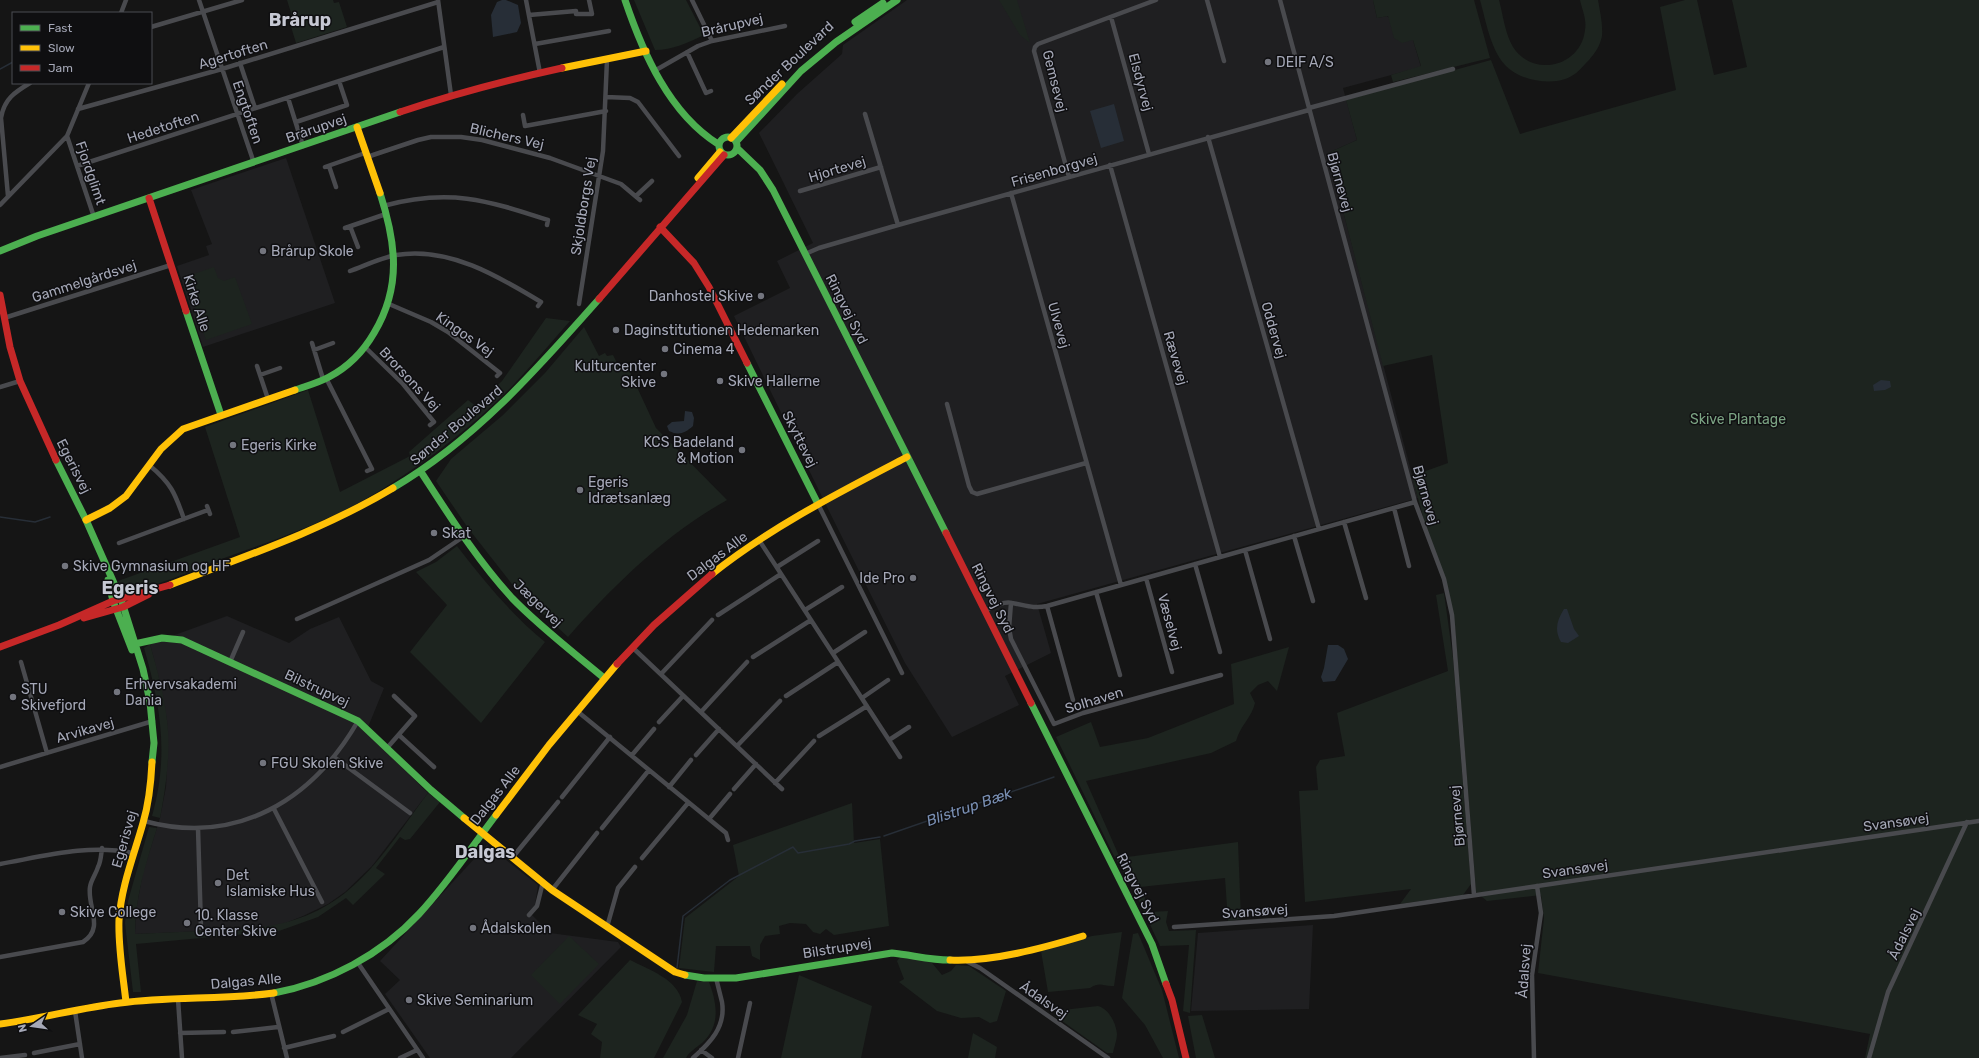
<svg xmlns="http://www.w3.org/2000/svg" width="1979" height="1058" font-family="Rubik,sans-serif">
<style>
.built{fill:#1f1f21}
.green{fill:#1d241f}
.water{fill:#272e37}
.lines{fill:none;stroke-linecap:round;stroke-linejoin:round}
.stream{stroke:#272e37;stroke-width:1.5}
.street{stroke:#494a4e;stroke-width:4.5}
.fast{stroke:#4caf50;stroke-width:7}
.slow{stroke:#ffc107;stroke-width:7}
.jam{stroke:#c62828;stroke-width:7}
.poi-dot{fill:#73757e;stroke:#0f0f11;stroke-width:1.5}
.labels{text-anchor:middle;stroke-width:3;stroke-linejoin:round;paint-order:stroke}
.street-label{font-size:14px;fill:#a5a8b7;stroke:#0f0f11}
.poi-label{font-size:14px;fill:#a5a8b7;stroke:#0f0f11;text-anchor:start}
.park-label{font-size:14px;fill:#7ba383;stroke:#0f0f11}
.water-label{font-size:15px;font-style:italic;fill:#7a90b4;stroke:#0f0f11}
.district-label{font-size:18px;font-weight:bold;fill:#c6c8d3;stroke:#0f0f11}
</style>
<rect width="100%" height="100%" fill="#151515"/>
<!-- built -->
<path class="built" d="M907,0H1373L1377,18L1387,16L1413,40L1421,67L1343,88L1357,140L1328,153L1418,498L1037,604L1051,653L1005,676L1019,705L952,737L905,663L827,507L734,316L790,288L777,261L813,243L759,133L797,94L842,54L843,45Z
M286,158L335,303L203,347L177,266L209,255L206,246L212,244L191,190Z
M227,616L289,643L310,629L339,617L371,681L384,688L366,732L428,793L372,866L345,892L328,904L303,916L283,924L258,929L135,934L136,910L143,872L160,818L166,787L168,750L167,721L160,683L150,644Z
M487,845L538,885L535,905L529,912L550,933L618,942L621,947L511,1058H430L385,994L400,980L380,961Z
M1313,925L1309,1009L1191,1011L1198,933Z"/>
<!-- green -->
<path class="green" d="M287,0H333L334,3L339,2L347,27L296,43L288,17L292,16Z
M634,0H686L704,35C687,43 673,50 655,50Z
M999,0H1017L1030,43L1020,35Z
M1373,0H1474L1490,58L1393,82L1391,75L1421,66L1413,40L1402,43L1394,38L1388,16L1377,18Z
M1480,0H1499C1503,15 1505,34 1513,47C1533,78 1581,67 1585,30C1587,20 1582,9 1580,0H1598C1600,12 1603,24 1602,36C1600,46 1595,53 1589,60C1582,67 1577,74 1568,78C1549,86 1519,80 1505,65C1490,48 1486,21 1480,0Z
M1685,0H1697L1714,75L1747,67L1732,0H1979V1058H1865L1870,1034L1538,973L1544,918L1541,895L1487,901L1476,892L1455,628L1448,590L1429,539L1412,476L1448,463L1432,355L1383,366L1328,153L1357,140L1346,100L1491,60L1520,134L1676,90L1660,7Z
M214,267L218,278L224,281L235,277L252,324L206,340L185,277Z
M546,318L570,321C552,341 535,362 516,382C478,422 433,457 387,486C335,520 274,540 216,561C190,571 147,592 121,590L118,581L240,537L205,427L308,390L340,492L410,456L409,452L468,400L476,406L502,381Z
M584,327L599,356L605,353L607,356L613,355L617,363L629,370L656,428L727,500C666,534 614,585 568,637L515,588L468,528L436,481L451,459L503,415L545,373Z
M457,546C484,581 511,614 545,642L481,723L410,652L447,605L416,572L436,562Z
M1444,593L1453,658L1471,884L1463,895L1400,904L1411,889L1305,902L1299,791L1318,790L1316,767L1320,760L1345,756L1337,713L1448,671L1436,595Z
M150,644C157,669 164,694 167,720C171,753 166,786 160,818L152,816C169,756 161,707 144,648Z
M1289,647L1277,691L1268,681L1258,685L1250,693L1255,703C1252,717 1240,726 1236,741L1211,753L1086,781L1120,858L1238,842L1241,919L1228,921L1225,878L1140,887L1151,912L1168,911L1166,922L1169,931L1196,930L1190,1013L1183,1011L1189,945L1160,946L1132,886L1113,854L1056,737L1091,722L1100,747L1148,738L1234,704L1231,664Z
M428,793L440,802L410,839L405,840L400,837L376,868L385,874L353,905L346,898L318,917L279,931L136,944L141,992H133L125,923L128,901L149,827L157,828C146,863 135,897 135,934C157,933 179,932 202,931C256,929 300,928 345,893C379,866 403,826 428,793Z
M852,803L854,843L880,839L889,926L834,935L826,929L820,934L813,932L806,924L790,923L779,926L780,934L765,936L760,945V960L752,956L750,946H716L714,972L679,968L685,918L739,876L733,845Z
M1122,932L1114,986C1103,987 1101,981 1090,988L1048,992L1041,951L1092,936Z
M1138,933L1162,990L1179,1058H1163L1145,1025L1122,998L1133,934Z
M569,936L599,964L560,1004L531,975Z
M902,955L932,963L942,975L951,971L956,965L969,966L1006,991L997,1021L990,1023L979,1017L961,1018L937,1011L899,982L904,979L897,961Z
M630,960C649,970 678,979 682,1002L654,1058H600L602,1042L591,1034L597,1024L578,1015Z
M799,975L872,1006L861,1058H781Z
M697,981L709,982C717,1003 721,1026 702,1043C696,1048 689,1052 686,1058H663L687,1015Z
M1098,1006C1109,1009 1116,1023 1117,1034C1117,1040 1114,1047 1113,1053H1107L1055,1016L1054,1011Z
M1202,1015L1215,1058H1196L1188,1016Z
M973,1033L997,1047L995,1058H968Z"/>
<!-- water -->
<path class="water" d="M502,0H506L518,5L521,23L517,32L493,37L491,15L497,2Z
M1114,104L1124,141L1101,148L1090,111Z
M1881,380L1890,381L1891,387L1885,390L1874,391L1873,385Z
M685,411L692,412L694,418L693,426C685,433 679,436 669,431L667,426L672,422L684,421Z
M1564,609H1567L1574,629L1579,636L1568,643L1561,642C1554,630 1557,620 1564,609Z
M1328,645H1338L1344,649L1348,659L1335,681L1323,682L1321,677L1324,668Z"/>
<g class="lines">
<!-- stream -->
<path class="stream" d="M0,69L13,62
M0,517L35,522L50,517
M884,836L1054,777
M677,968L683,916L730,880L793,847L798,853L849,844L855,841L880,837"/>
<!-- street -->
<path class="street" d="M199,0L254,163
M438,0L451,95
M526,0L540,73
M692,0L712,41
M1207,0L1224,61
M1280,0L1415,502L1444,579L1452,615L1474,895
M121,13L126,0
M529,15L576,11V14H592L589,0
M1111,17L1149,154
M151,27L242,0
M535,44L609,31
M687,52L706,93L711,91
M240,63L255,108
M656,70L698,46L712,41L785,26
M606,97L630,98L638,102L679,156
M288,98L303,146
M1309,108L1453,69
M78,109L222,69L438,2
M865,114L898,225
M523,115L525,126L606,111
M296,122L347,105L339,81
M67,136L94,217
M1208,137L1319,529
M367,157L418,140L431,137H461L482,140L550,158L621,184L640,200
M1110,165L1220,557
M77,166L444,47
M329,166L336,187
M325,167L365,153
M1069,177L1034,51L1035,47L1038,44L1156,0
M800,191L881,167
M1011,193L1121,585
M8,196L1,118C4,99 15,92 30,83
M636,196L652,181
M0,205L67,136L89,83
M383,206C449,188 486,200 548,220L547,225
M350,226L358,247
M345,228L386,214
M805,254L819,248L898,225L1309,110
M350,271C364,266 380,258 396,255C448,246 498,276 541,302L538,306
M389,304L431,322L448,332L500,373L497,376
M579,304L603,151L607,60
M4,318L171,265
M312,343L323,379
M365,347L403,384L434,422L430,425
M314,350L333,343
M257,366L268,399
M260,375L280,368
M326,378L372,469L367,471
M0,387L20,381
M947,404L969,486L972,492L977,494L1086,463
M149,465C171,483 175,493 184,519
M818,504L902,673
M207,506L210,514
M1394,508L1409,566
M1344,522L1366,598
M1294,536L1313,601
M759,540L900,757
M119,543L208,510
M1245,550L1270,639
M1195,564L1220,652
M777,567L818,541
M1146,578L1172,672
M1096,592L1120,675
M1011,603L1009,628L1011,639L1054,724L1083,713L1221,675
M1047,606L1073,700
M805,610L842,587
M985,611C993,607 1003,601 1012,603C1025,605 1033,609 1047,606L1415,502
M718,615L781,574
M297,619L429,560L463,537
M632,647L782,789
M833,653L865,632
M753,657L811,620
M21,662L47,753
M230,662L243,632
M661,674L712,620
M786,696L838,662
M862,698L888,680
M577,711L726,833L728,840
M701,712L747,662
M659,722L683,696
M399,735L434,767
M819,736L867,706
M889,740L909,727
M737,746L780,701
M387,748L415,716L394,696
M632,755L654,729
M696,755L719,729
M334,757L410,813
M0,767L153,721
M775,783L814,741
M669,787L691,760
M734,789L756,764
M562,797L610,737
M274,809L322,902
M709,819L730,794
M144,821C236,846 312,801 358,721
M198,828L201,928
M602,828L649,770
M512,858L558,802
M642,858L688,803
M0,864C45,856 87,844 133,853
M552,890L597,833
M529,915L537,906L543,882
M607,927L618,888L635,867
M1174,927L1334,916L1979,821
M0,957L83,942C105,928 87,907 90,887C91,880 96,874 98,867C101,861 101,855 102,848
M968,962L980,968L1108,1058
M358,963L423,1058
M271,993L287,1058
M178,999L182,1058
M75,1011L82,1058
M233,1032L278,1027
M343,1032L389,1009
M180,1033L224,1032
M284,1048L334,1036
M701,1050L712,1058
M34,1053L80,1044
M0,1058L25,1055
M400,1058L417,1050
M693,1058C710,1043 726,1027 722,1002C720,994 718,986 716,978
M738,1058L750,1003
M1534,1058L1532,975L1541,913L1537,886
M1869,1058L1888,992L1967,822"/>
<!-- fast -->
<path class="fast" d="M625,0C643,53 669,113 718,144
M855,22L883,3
M719 146a9 9 0 1 1 18 0a9 9 0 1 1-18 0Z
M736,142L801,71L836,42L897,0
M737,148L760,170L773,190L946,533
M0,251L37,236L400,112
M186,311L221,415
M747,363L818,504
M295,390C306,386 318,383 329,377C348,367 363,352 374,333C402,286 396,243 380,193
M56,460L86,520L121,599L143,669L150,702L154,743L152,762
M421,472C449,515 477,560 512,598C540,627 573,652 604,678
M393,488C475,440 537,369 599,299
M108,580L113,601L132,650
M130,645L162,638L182,640L358,721L431,790L464,818
M1031,703L1152,944L1166,984
M685,975L704,978H736L892,953C912,955 930,960 950,960
M274,993C328,983 382,954 419,914C447,884 471,848 496,815"/>
<!-- slow -->
<path class="slow" d="M562,68L646,51
M357,127L380,193
M731,138L782,84
M698,178L720,152
M86,520L110,508L126,496L161,449L183,429L295,390
M712,574C771,527 840,492 907,457
M170,585C246,556 323,530 393,488
M496,815L549,745L617,664
M464,818L552,890L675,972L685,975
M950,960C992,962 1043,948 1083,936
M126,1002C123,975 118,947 119,920C121,887 134,855 143,823C149,803 151,783 152,762
M0,1024C40,1019 79,1008 120,1003C171,996 223,1000 274,993"/>
<!-- jam -->
<path class="jam" d="M400,112C454,94 507,80 562,68
M149,198L186,311
M660,227L694,263L709,287L747,363
M0,295L10,347L20,381L56,460
M599,299L724,155
M946,533L1031,703
M84,618L123,607L149,594
M0,647L59,625L113,601L170,585
M617,664L654,625L712,574
M1166,984L1172,1000L1186,1058"/>
</g>
<!-- markers -->
<g class="poi-dot">
<circle cx="1268" cy="62" r="4"/>
<circle cx="263" cy="251" r="4"/>
<circle cx="761" cy="296" r="4"/>
<circle cx="616" cy="330" r="4"/>
<circle cx="665" cy="349" r="4"/>
<circle cx="664" cy="374" r="4"/>
<circle cx="720" cy="381" r="4"/>
<circle cx="233" cy="445" r="4"/>
<circle cx="742" cy="450" r="4"/>
<circle cx="580" cy="490" r="4"/>
<circle cx="434" cy="533" r="4"/>
<circle cx="65" cy="566" r="4"/>
<circle cx="913" cy="578" r="4"/>
<circle cx="117" cy="692" r="4"/>
<circle cx="13" cy="697" r="4"/>
<circle cx="263" cy="763" r="4"/>
<circle cx="218" cy="883" r="4"/>
<circle cx="62" cy="912" r="4"/>
<circle cx="187" cy="923" r="4"/>
<circle cx="473" cy="928" r="4"/>
<circle cx="409" cy="1000" r="4"/>
</g>
<g class="labels">
<!-- street labels -->
<g class="street-label">
<text transform="translate(732 25) rotate(-13)" y="5">Brårupvej</text>
<text transform="translate(233 54) rotate(-17)" y="5">Agertoften</text>
<text transform="translate(789 63) rotate(-43)" y="5">Sønder Boulevard</text>
<text transform="translate(1055 81) rotate(76)" y="5">Gemsevej</text>
<text transform="translate(1141 82) rotate(75)" y="5">Elsdyrvej</text>
<text transform="translate(248 112) rotate(71)" y="5">Engtoften</text>
<text transform="translate(163 127) rotate(-18)" y="5">Hedetoften</text>
<text transform="translate(316 128) rotate(-19)" y="5">Brårupvej</text>
<text transform="translate(507 136) rotate(13)" y="5">Blichers Vej</text>
<text transform="translate(837 169) rotate(-17)" y="5">Hjortevej</text>
<text transform="translate(1054 170) rotate(-16)" y="5">Frisenborgvej</text>
<text transform="translate(91 173) rotate(71)" y="5">Fjordglimt</text>
<text transform="translate(1340 182) rotate(75)" y="5">Bjørnevej</text>
<text transform="translate(583 206) rotate(-81)" y="5">Skjoldborgs Vej</text>
<text transform="translate(84 281) rotate(-18)" y="5">Gammelgårdsvej</text>
<text transform="translate(197 303) rotate(72)" y="5">Kirke Alle</text>
<text transform="translate(847 309) rotate(63)" y="5">Ringvej Syd</text>
<text transform="translate(1059 325) rotate(74)" y="5">Ulvevej</text>
<text transform="translate(1274 330) rotate(74)" y="5">Oddervej</text>
<text transform="translate(465 334) rotate(35)" y="5">Kingos Vej</text>
<text transform="translate(1176 358) rotate(74)" y="5">Rævevej</text>
<text transform="translate(410 379) rotate(47)" y="5">Brorsons Vej</text>
<text transform="translate(456 425) rotate(-40)" y="5">Sønder Boulevard</text>
<text transform="translate(800 439) rotate(63)" y="5">Skyttevej</text>
<text transform="translate(74 466) rotate(63)" y="5">Egerisvej</text>
<text transform="translate(1426 495) rotate(74)" y="5">Bjørnevej</text>
<text transform="translate(717 556) rotate(-37)" y="5">Dalgas Alle</text>
<text transform="translate(993 598) rotate(63)" y="5">Ringvej Syd</text>
<text transform="translate(538 603) rotate(44)" y="5">Jægervej</text>
<text transform="translate(1170 622) rotate(75)" y="5">Væselvej</text>
<text transform="translate(317 688) rotate(25)" y="5">Bilstrupvej</text>
<text transform="translate(1094 700) rotate(-17)" y="5">Solhaven</text>
<text transform="translate(85 730) rotate(-16)" y="5">Arvikavej</text>
<text transform="translate(495 795) rotate(-52)" y="5">Dalgas Alle</text>
<text transform="translate(1457 816) rotate(-95)" y="5">Bjørnevej</text>
<text transform="translate(1896 822) rotate(-8)" y="5">Svansøvej</text>
<text transform="translate(124 839) rotate(-74)" y="5">Egerisvej</text>
<text transform="translate(1575 869) rotate(-8)" y="5">Svansøvej</text>
<text transform="translate(1138 888) rotate(63)" y="5">Ringvej Syd</text>
<text transform="translate(1255 911) rotate(-4)" y="5">Svansøvej</text>
<text transform="translate(1904 934) rotate(-64)" y="5">Ådalsvej</text>
<text transform="translate(837 948) rotate(-9)" y="5">Bilstrupvej</text>
<text transform="translate(1524 971) rotate(-86)" y="5">Ådalsvej</text>
<text transform="translate(246 981) rotate(-5)" y="5">Dalgas Alle</text>
<text transform="translate(1044 1000) rotate(35)" y="5">Ådalsvej</text>
</g>
<!-- poi labels -->
<g class="poi-label">
<text x="1276" y="67">DEIF A/S</text>
<text x="271" y="256">Brårup Skole</text>
<text x="753" y="301" text-anchor="end">Danhostel Skive</text>
<text x="624" y="335">Daginstitutionen Hedemarken</text>
<text x="673" y="354">Cinema 4</text>
<text x="656" y="371" text-anchor="end">Kulturcenter<tspan x="656" dy="16">Skive</tspan></text>
<text x="728" y="386">Skive Hallerne</text>
<text x="734" y="447" text-anchor="end">KCS Badeland<tspan x="734" dy="16">&amp; Motion</tspan></text>
<text x="241" y="450">Egeris Kirke</text>
<text x="588" y="487">Egeris<tspan x="588" dy="16">Idrætsanlæg</tspan></text>
<text x="442" y="538">Skat</text>
<text x="73" y="571">Skive Gymnasium og HF</text>
<text x="905" y="583" text-anchor="end">Ide Pro</text>
<text x="125" y="689">Erhvervsakademi<tspan x="125" dy="16">Dania</tspan></text>
<text x="21" y="694">STU<tspan x="21" dy="16">Skivefjord</tspan></text>
<text x="271" y="768">FGU Skolen Skive</text>
<text x="226" y="880">Det<tspan x="226" dy="16">Islamiske Hus</tspan></text>
<text x="70" y="917">Skive College</text>
<text x="195" y="920">10. Klasse<tspan x="195" dy="16">Center Skive</tspan></text>
<text x="481" y="933">Ådalskolen</text>
<text x="417" y="1005">Skive Seminarium</text>
</g>
<!-- park labels -->
<g class="park-label">
<text x="1738" y="424">Skive Plantage</text>
</g>
<!-- water labels -->
<g class="water-label">
<text transform="translate(969 807) rotate(-19)" y="5">Blistrup Bæk</text>
</g>
<!-- district labels -->
<g class="district-label">
<text x="300" y="26">Brårup</text>
<text x="130" y="594">Egeris</text>
<text x="485" y="858">Dalgas</text>
</g>
</g>
<!-- legend -->
<rect x="12" y="12" width="140" height="72" fill="#0f0f11" stroke="#4b4c53"/>
<rect x="20" y="25" width="20" height="6" fill="#4caf50" stroke="#4b4c53"/>
<text x="48" y="32" font-size="12" fill="#a5a8b7">Fast</text>
<rect x="20" y="45" width="20" height="6" fill="#ffc107" stroke="#4b4c53"/>
<text x="48" y="52" font-size="12" fill="#a5a8b7">Slow</text>
<rect x="20" y="65" width="20" height="6" fill="#c62828" stroke="#4b4c53"/>
<text x="48" y="72" font-size="12" fill="#a5a8b7">Jam</text>
<!-- north arrow -->
<g transform="translate(32 1026) rotate(257)" stroke="#0f0f11" stroke-width="3" paint-order="stroke">
<path d="M0-3L7 15L0 10L-7 15Z" fill="#a5a8b7"/>
<text y="-6" font-size="11" font-weight="bold" text-anchor="middle" fill="#a5a8b7">N</text>
</g>
</svg>
